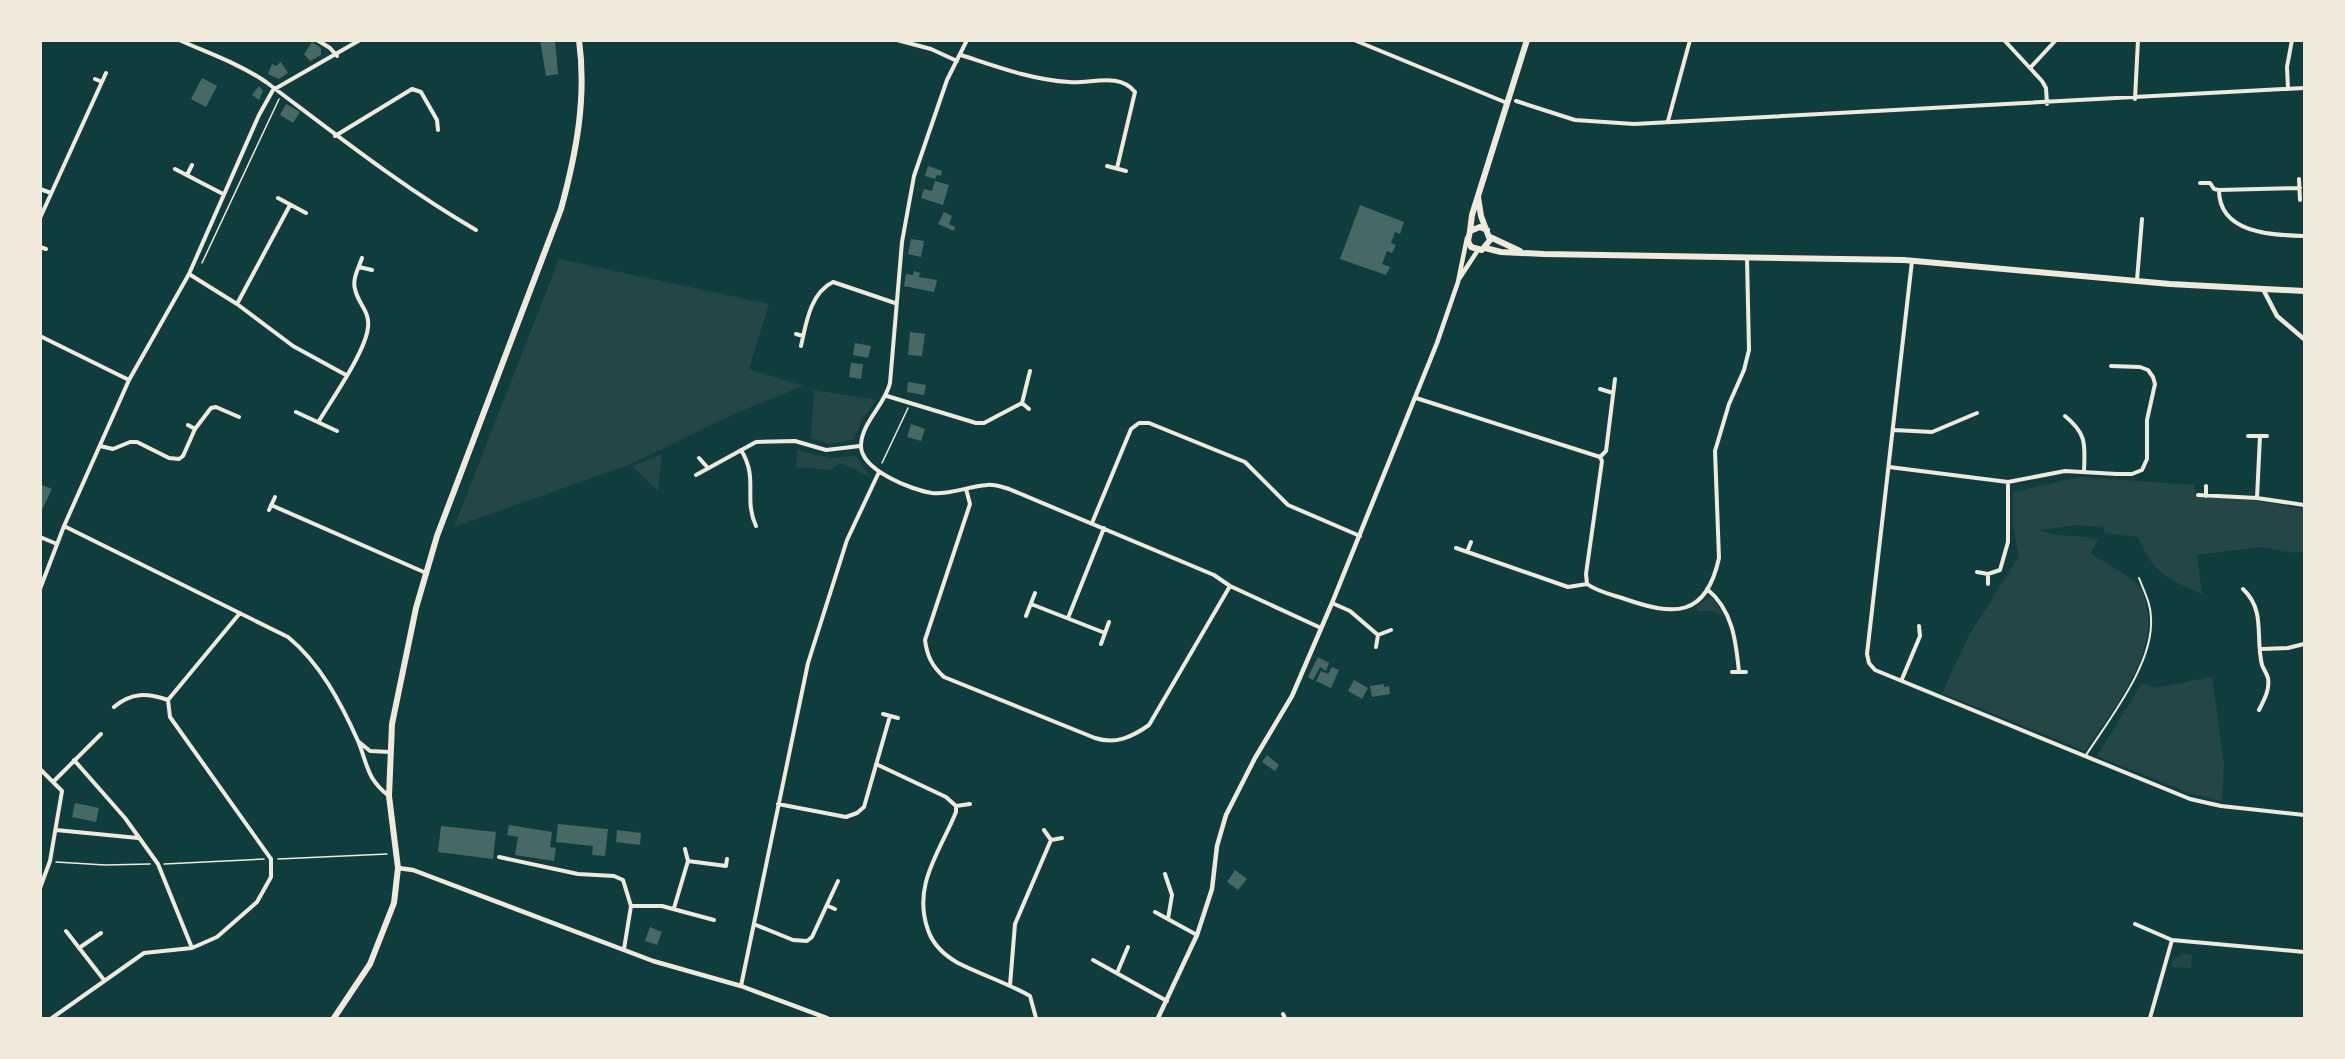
<svg xmlns="http://www.w3.org/2000/svg" width="2345" height="1059" font-family="'DM Sans',sans-serif">
<style>
.green{fill:#244646}
.building{fill:#486865}
.lines{fill:none;stroke-linecap:round;stroke-linejoin:round}
.path{stroke:#f1e9da;stroke-width:1.5}
.service{stroke:#f1e9da;stroke-width:2}
.minor{stroke:#f1e9da;stroke-width:4}
.tertiary{stroke:#f1e9da;stroke-width:4.5}
.primary{stroke:#f1e9da;stroke-width:6}
</style>
<rect width="100%" height="100%" fill="#0f3d3e"/>
<!-- green -->
<path class="green" d="M559,259L769,304L749,369L803,386L736,413L631,464L454,527Z
M814,390L876,400L863,418L853,440L829,444L811,438Z
M797,450L830,458L856,456L870,477L840,463L831,470L796,467Z
M662,454L658,491L632,466Z
M2080,477L2195,485V496L2251,500L2304,509V551L2296,553L2260,547L2197,555L2202,594C2166,577 2155,576 2138,537L2105,533L2103,527L2075,525L2040,530C2059,539 2078,533 2098,540L2090,553C2103,562 2130,575 2140,587C2142,590 2144,596 2145,600C2161,653 2112,710 2085,751L1942,693L1969,635L2019,556L2013,526V492Z
M1710,597L1712,598L1725,617L1713,611H1697V606Z
M2212,677L2224,764L2222,801L2192,794L2097,756L2142,683L2155,688Z
M2183,953L2192,955L2191,968L2171,967L2173,960Z"/>
<!-- building -->
<path class="building" d="M540,40H555L558,74L546,76Z
M312,42L321,48V55L310,61L304,54Z
M281,62L288,73L279,79L268,74L272,64L276,66Z
M202,78L217,86L206,107L191,99Z
M259,86L263,91L259,100L252,95Z
M286,104L300,112L293,123L280,115Z
M928,166L942,171L941,176L937,175L935,179L925,176Z
M935,181L949,185L943,205L921,198L924,189L932,191Z
M1360,205L1404,222L1400,234L1395,232L1391,243L1396,245L1392,253L1387,251L1382,264L1390,267L1386,275L1340,259Z
M944,212L952,216L949,224L955,227L954,231L938,224Z
M911,239L924,241L921,257L908,254Z
M914,271L920,273L919,277L937,280L934,292L904,286L906,274L913,275Z
M910,332L925,334L922,356L908,355Z
M855,343L871,346L868,358L853,355Z
M851,363L863,364L861,379L849,377Z
M908,382L926,385L924,395L907,392Z
M911,424L925,429L921,441L907,437Z
M40,484L52,489L40,514Z
M1318,657L1329,663L1326,671L1320,667L1313,680L1308,677Z
M1332,667L1339,670L1331,688L1316,681L1321,671L1328,674Z
M1354,680L1368,688L1362,699L1348,691Z
M1384,684V687L1389,686L1390,694L1372,697L1370,686Z
M1267,755L1279,765L1275,771L1262,762Z
M75,803L99,808L96,822L72,817Z
M558,824L608,829L605,856L592,855L593,846L556,842Z
M509,825L552,832L550,847L556,848L554,861L515,855L518,837L507,835Z
M441,826L496,832L493,859L438,852Z
M617,830L641,833L640,845L616,842Z
M1235,870L1247,879L1238,890L1227,882Z
M650,927L662,932L657,945L645,941Z"/>
<g class="lines">
<!-- path -->
<path class="path" d="M202,263L279,99
M882,463L908,408
M278,859L387,854
M56,862L105,865L150,864
M164,864L264,859"/>
<!-- service -->
<path class="service" d="M2086,755C2110,718 2154,663 2151,618C2151,604 2144,591 2139,578"/>
<!-- minor -->
<path class="minor" d="M179,40C208,53 240,64 266,82C334,133 402,187 476,230
M317,40L330,48L337,56
M897,40L931,49L957,61
M967,40L947,80L914,176L902,242L890,383C885,405 862,422 861,445C860,470 912,490 932,493C950,495 969,486 987,485C994,484 1002,487 1009,489L1214,575L1230,586L1321,628
M1354,40L1507,103
M2004,40L2042,81L2046,88L2047,104
M961,55C995,66 1032,80 1069,82C1091,84 1119,72 1135,92L1117,168
M2030,68L2056,40
M95,79L102,82
M2288,89L2287,67L2292,40
M2135,99L2138,40
M1516,101L1575,120L1634,124L2304,88
M1668,121L1690,40
M335,136L412,89L421,92L437,120L438,130
M1107,166L1126,171
M175,169L223,194
M187,175L192,165
M2299,179L2300,200
M2200,183H2210L2214,189L2219,190L2300,188
M40,189L51,193
M2219,190C2219,234 2273,235 2304,236
M278,198L306,213
M40,218L106,73
M40,247L46,249
M1912,261L1867,654L1869,663L1875,670L2190,799L2221,806L2304,815
M359,267L372,270
M189,274L237,304L293,346L346,375
M2137,280L2142,219
M237,304L290,205
M796,334L803,336
M40,336L129,380
M801,346C806,324 810,293 833,282L895,303
M1600,389L1613,393
M887,396L976,423H984L1022,403L1030,371
M1416,398L1600,457L1602,461L1586,574L1587,584C1598,592 1613,595 1625,599C1674,616 1706,618 1719,558L1715,451L1729,404L1744,370L1749,350L1747,258
M1022,403L1029,409
M296,412L337,431
M2065,416C2087,434 2085,444 2084,471
M319,421C332,399 366,351 368,327C370,311 358,304 355,289C352,279 359,267 362,258
M188,425L195,429
M1894,430L1932,432L1977,413
M2248,436H2267
M100,446L113,449L130,442H137L169,458L179,459L183,456L195,429L211,408L216,407L239,417
M741,450C759,479 743,498 756,526
M1600,457L1606,451L1615,379
M699,458L708,468
M1889,467L2008,482L2065,471L2117,474H2132L2142,470L2147,459V420L2155,384L2153,377L2148,370L2140,367L2111,366
M696,475L756,442L795,441L826,450L860,446
M966,489L970,504L925,640C927,656 932,666 944,677L1095,738C1115,745 1132,737 1149,725L1230,586
M2198,495L2257,498L2304,505
M2206,496V486
M2257,498L2260,436
M271,505L426,573
M269,510L275,497
M1092,523L1131,429L1139,423H1149L1245,462L1288,505L1360,536
M64,526L288,637C320,663 341,703 358,741C368,765 366,778 389,796
M40,537L57,544
M1456,548L1568,587L1587,584
M1467,552L1471,542
M1977,572L1988,574L2000,570L2008,542V482
M1988,574V584
M40,589L64,526L129,380L189,274L259,115L273,90L360,40
M1707,589C1733,610 1736,642 1739,672
M2243,589C2266,611 2255,636 2262,665C2264,670 2267,674 2268,678C2270,690 2264,700 2259,710
M1332,603L1350,611L1378,635
M1031,604L1105,633
M1026,616L1035,593
M1068,618L1104,528
M1101,644L1109,622
M1376,647L1378,635L1391,630
M2261,649L2288,648L2304,644
M1732,672H1746
M1902,679L1920,636L1919,626
M114,707C132,692 147,693 168,700
M883,714L898,718
M359,742L370,751L390,752
M74,760L125,818L158,864L192,948
M876,764L946,797L956,806V812C940,852 912,885 928,930C933,945 944,955 958,963C982,975 1007,983 1030,996L1036,1018
M40,769L62,791L50,861L40,888
M55,780L101,734
M778,804L846,817L857,813L864,807L890,716
M956,806L970,804
M56,830L138,838
M1044,830L1051,840L1062,838
M499,857L578,874L614,876L623,880L631,906L624,949
M688,861L726,866L727,859
M1165,874L1172,895L1168,919
M631,906H662L714,920
M828,906L835,909
M674,908L688,861L685,849
M1155,912L1197,935
M2135,924L2172,940
M756,925L793,940L807,941L812,937L838,881
M66,931L104,980
M79,948L101,933
M1093,960L1167,1001
M1117,973L1128,947
M1010,985L1015,924L1051,840
M741,986L808,663L847,540L879,472
M1283,1014L1285,1018
M52,1018L144,953L192,948L217,937L257,902L271,877V859L170,717L168,700L240,613
M2150,1018L2172,940L2304,952"/>
<!-- tertiary -->
<path class="tertiary" d="M1459,279L1478,250
M2264,291L2277,316L2304,339
M398,868L413,870L653,961L741,986L827,1018
M1158,1018L1197,935L1212,889L1217,846L1226,815L1255,758L1292,696L1332,603L1437,343L1458,282L1467,238"/>
<!-- primary -->
<path class="primary" d="M1478,197L1481,216L1490,240L1482,250L1471,247L1468,241L1470,231L1480,227L1487,230
M1470,231L1472,215L1527,40
M1490,237L1520,251
M1485,248L1501,252L1544,254L1904,260L2170,284L2304,291
M334,1018L370,964L394,903L398,868L389,796L392,724L416,608L437,536L561,209C576,154 587,98 579,40"/>
</g>
<!-- border -->
<rect width="2345" height="1059" fill="none" stroke="#f1e9da" stroke-width="84"/>
</svg>
